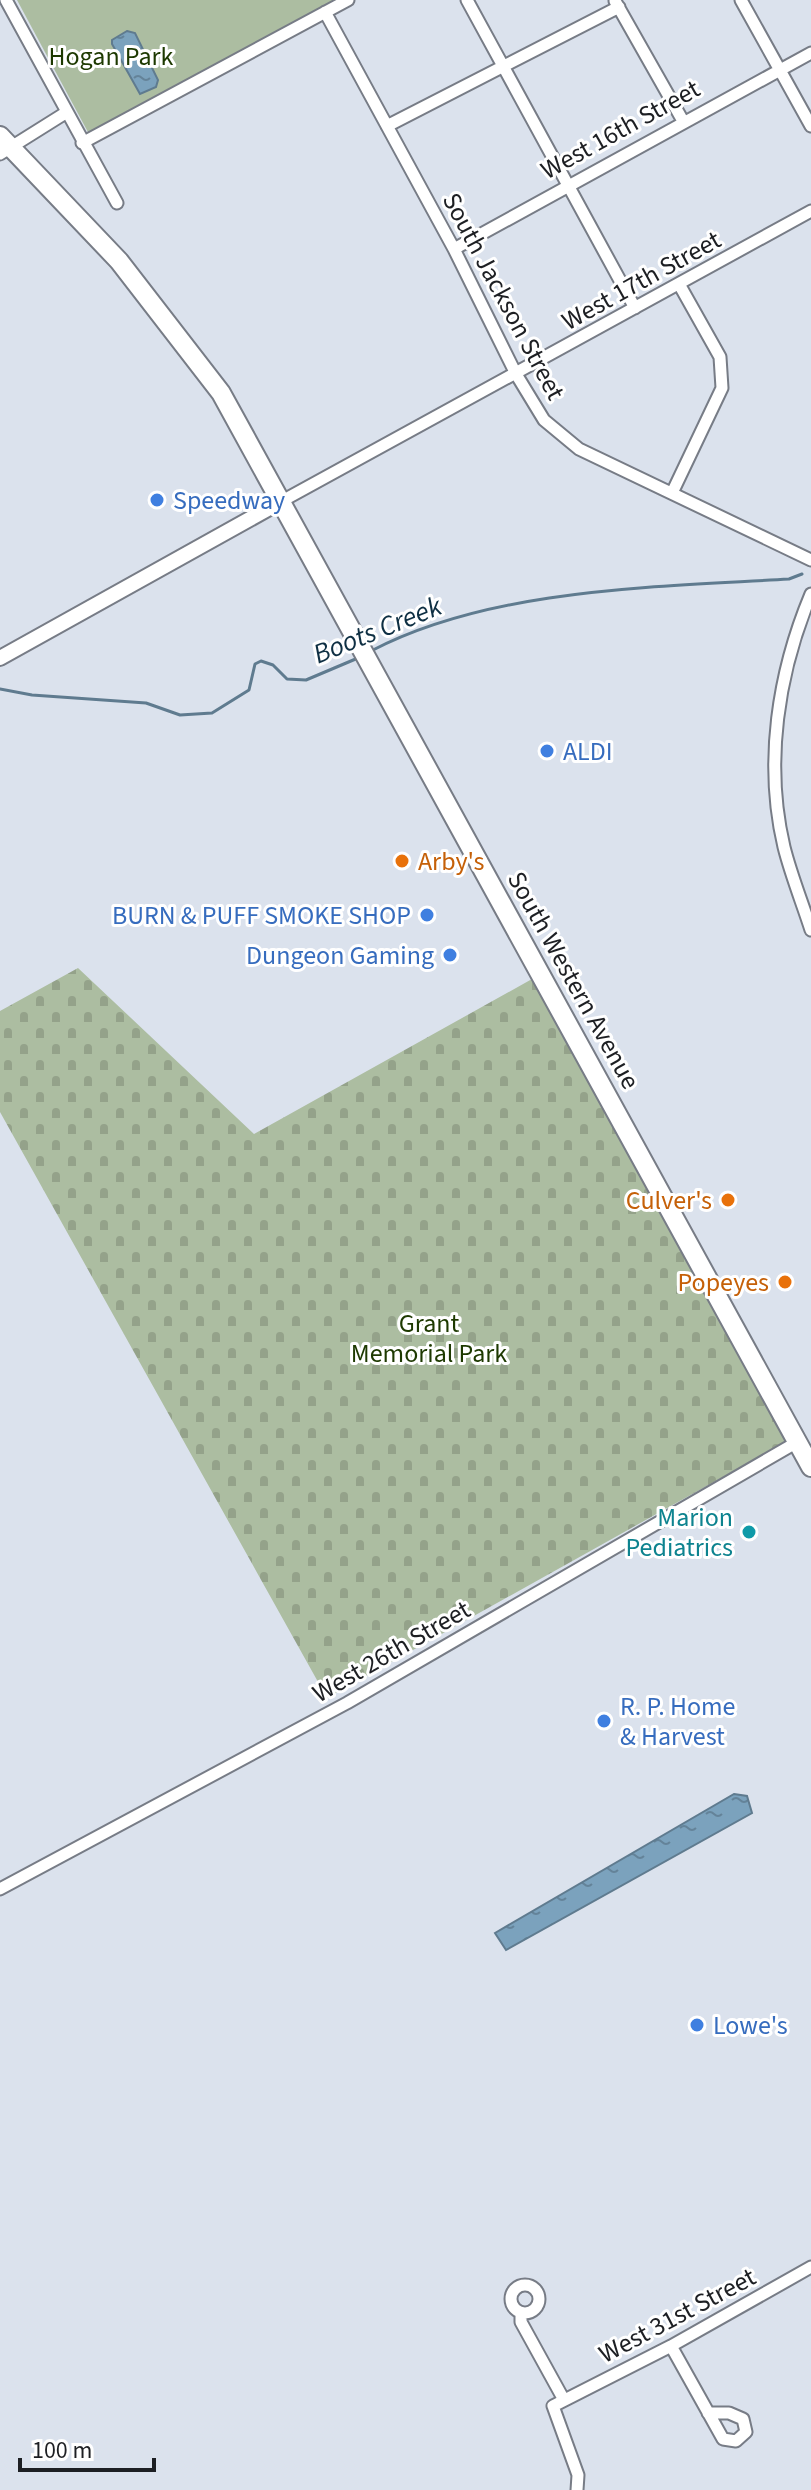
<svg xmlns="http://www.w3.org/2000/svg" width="811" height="2490" font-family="'Source Sans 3',sans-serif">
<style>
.green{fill:#acbda1}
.cemetery{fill:url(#cemetery-stones)}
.water{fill:url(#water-ripples);stroke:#5f7b8f;stroke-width:2}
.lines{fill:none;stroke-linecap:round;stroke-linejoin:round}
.stream{stroke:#5f7b8f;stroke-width:3}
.minor-casing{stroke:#777c86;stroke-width:15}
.tertiary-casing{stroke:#777c86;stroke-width:18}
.trunk-casing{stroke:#777c86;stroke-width:22}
.minor{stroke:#fff;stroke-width:11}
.tertiary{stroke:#fff;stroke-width:14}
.trunk{stroke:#fff;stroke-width:18}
.shop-dot{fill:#3f7fe0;stroke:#fff;stroke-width:3}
.food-dot{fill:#e8710a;stroke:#fff;stroke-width:3}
.culture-dot{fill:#0f9aa8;stroke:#fff;stroke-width:3}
.labels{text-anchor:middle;stroke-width:6;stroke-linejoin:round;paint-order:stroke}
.park-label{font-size:26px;fill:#1d3900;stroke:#fff}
.street-label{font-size:26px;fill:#1d1f23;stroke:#fff}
.shop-label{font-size:26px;fill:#366cbe;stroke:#fff;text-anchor:start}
.food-label{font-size:26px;fill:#c56008;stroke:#fff;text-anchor:end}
.culture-label{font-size:26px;fill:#0d838f;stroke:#fff;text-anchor:end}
.water-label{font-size:28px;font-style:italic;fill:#0e2f43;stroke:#fff}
</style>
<defs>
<pattern id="cemetery-stones" width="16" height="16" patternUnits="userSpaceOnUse" patternTransform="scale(2)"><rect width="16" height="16" fill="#acbda1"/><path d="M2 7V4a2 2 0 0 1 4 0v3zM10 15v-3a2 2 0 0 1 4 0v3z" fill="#94a28a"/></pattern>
<pattern id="water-ripples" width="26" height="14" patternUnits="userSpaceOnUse" patternTransform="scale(2)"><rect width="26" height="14" fill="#7ba2bd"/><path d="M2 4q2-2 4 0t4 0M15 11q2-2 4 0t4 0" fill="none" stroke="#648399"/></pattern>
</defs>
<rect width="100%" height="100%" fill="#dbe2ed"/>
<!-- green -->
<path class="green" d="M17,0H338L89,134Z"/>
<!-- cemetery -->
<path class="cemetery" d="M78,968L254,1134L532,979L789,1440L327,1698L0,1112V1011Z"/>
<!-- water -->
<path class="water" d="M127,31L135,33L158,80L156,87L140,94L112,44V40Z
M734,1794L747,1796L752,1813L506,1950L495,1933Z"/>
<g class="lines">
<!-- stream -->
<path class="stream" d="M371,651C491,588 656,587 789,579L802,574
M0,689L32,695L146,703L180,715L212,713L249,690L255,664L261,661L273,665L287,679L306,680L358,658"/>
<!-- minor casing -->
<g class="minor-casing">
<path id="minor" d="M6,0L117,203
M467,0L635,308
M741,0L811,126
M615,1L683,121
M325,12L454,249L516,374L544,420L579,449L811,560
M387,126L619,7
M82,143L348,0
M0,154L67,112
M454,249L811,53
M672,493L722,388L720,357L679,284
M282,501L811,211
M811,594C778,673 764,763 784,847C791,875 802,902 811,930
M0,1889L347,1703L799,1441
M511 2299a14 14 0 1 1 28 0a14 14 0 1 1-28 0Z
M521,2313V2322L564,2400
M671,2346L723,2439L736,2441L746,2432L743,2419L729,2413H708
M577,2490L578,2475L553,2406L671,2346L811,2267"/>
</g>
<!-- tertiary casing -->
<g class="tertiary-casing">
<path id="tertiary" d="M0,658L282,501"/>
</g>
<!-- trunk casing -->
<g class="trunk-casing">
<path id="trunk" d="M0,136L119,261L221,393L811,1467"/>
</g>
<!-- minor -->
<use href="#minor" class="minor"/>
<!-- tertiary -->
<use href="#tertiary" class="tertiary"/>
<!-- trunk -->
<use href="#trunk" class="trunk"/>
</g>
<!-- markers -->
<g class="shop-dot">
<circle cx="157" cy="500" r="8"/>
<circle cx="547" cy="751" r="8"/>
<circle cx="427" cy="915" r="8"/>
<circle cx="450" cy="955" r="8"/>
<circle cx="604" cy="1721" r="8"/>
<circle cx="697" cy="2025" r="8"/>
</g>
<g class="food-dot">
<circle cx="402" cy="861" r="8"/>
<circle cx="728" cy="1200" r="8"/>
<circle cx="785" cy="1282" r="8"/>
</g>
<circle class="culture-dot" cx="749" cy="1532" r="8"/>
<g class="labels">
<!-- park labels -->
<g class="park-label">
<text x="111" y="65">Hogan Park</text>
<text x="429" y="1332">Grant<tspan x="429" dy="30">Memorial Park</tspan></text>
</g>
<!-- street labels -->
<g class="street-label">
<text transform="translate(620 129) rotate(-29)" y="9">West 16th Street</text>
<text transform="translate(641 280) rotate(-29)" y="9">West 17th Street</text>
<text transform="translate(504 296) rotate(62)" y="9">South Jackson Street</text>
<text transform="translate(574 980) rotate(61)" y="9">South Western Avenue</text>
<text transform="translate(391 1651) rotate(-30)" y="9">West 26th Street</text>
<text transform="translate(677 2315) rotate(-28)" y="9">West 31st Street</text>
</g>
<!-- shop labels -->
<g class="shop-label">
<text x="173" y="509">Speedway</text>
<text x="563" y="760">ALDI</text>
<text x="411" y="924" text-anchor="end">BURN &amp; PUFF SMOKE SHOP</text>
<text x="434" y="964" text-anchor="end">Dungeon Gaming</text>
<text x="620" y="1715">R. P. Home<tspan x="620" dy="30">&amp; Harvest</tspan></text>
<text x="713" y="2034">Lowe's</text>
</g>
<!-- food labels -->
<g class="food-label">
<text x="418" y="870" text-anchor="start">Arby's</text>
<text x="712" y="1209">Culver's</text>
<text x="769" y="1291">Popeyes</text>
</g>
<!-- culture labels -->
<g class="culture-label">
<text x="733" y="1526">Marion<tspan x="733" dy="30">Pediatrics</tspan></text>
</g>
<!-- water labels -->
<g class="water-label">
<text transform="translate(377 629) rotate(-22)" y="10">Boots Creek</text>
</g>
</g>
<!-- scale -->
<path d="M20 2458v12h134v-12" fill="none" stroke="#1d1f23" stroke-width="4"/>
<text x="32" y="2458" font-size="24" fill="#1d1f23" stroke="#ffffff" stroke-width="6" paint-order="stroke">100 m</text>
</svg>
